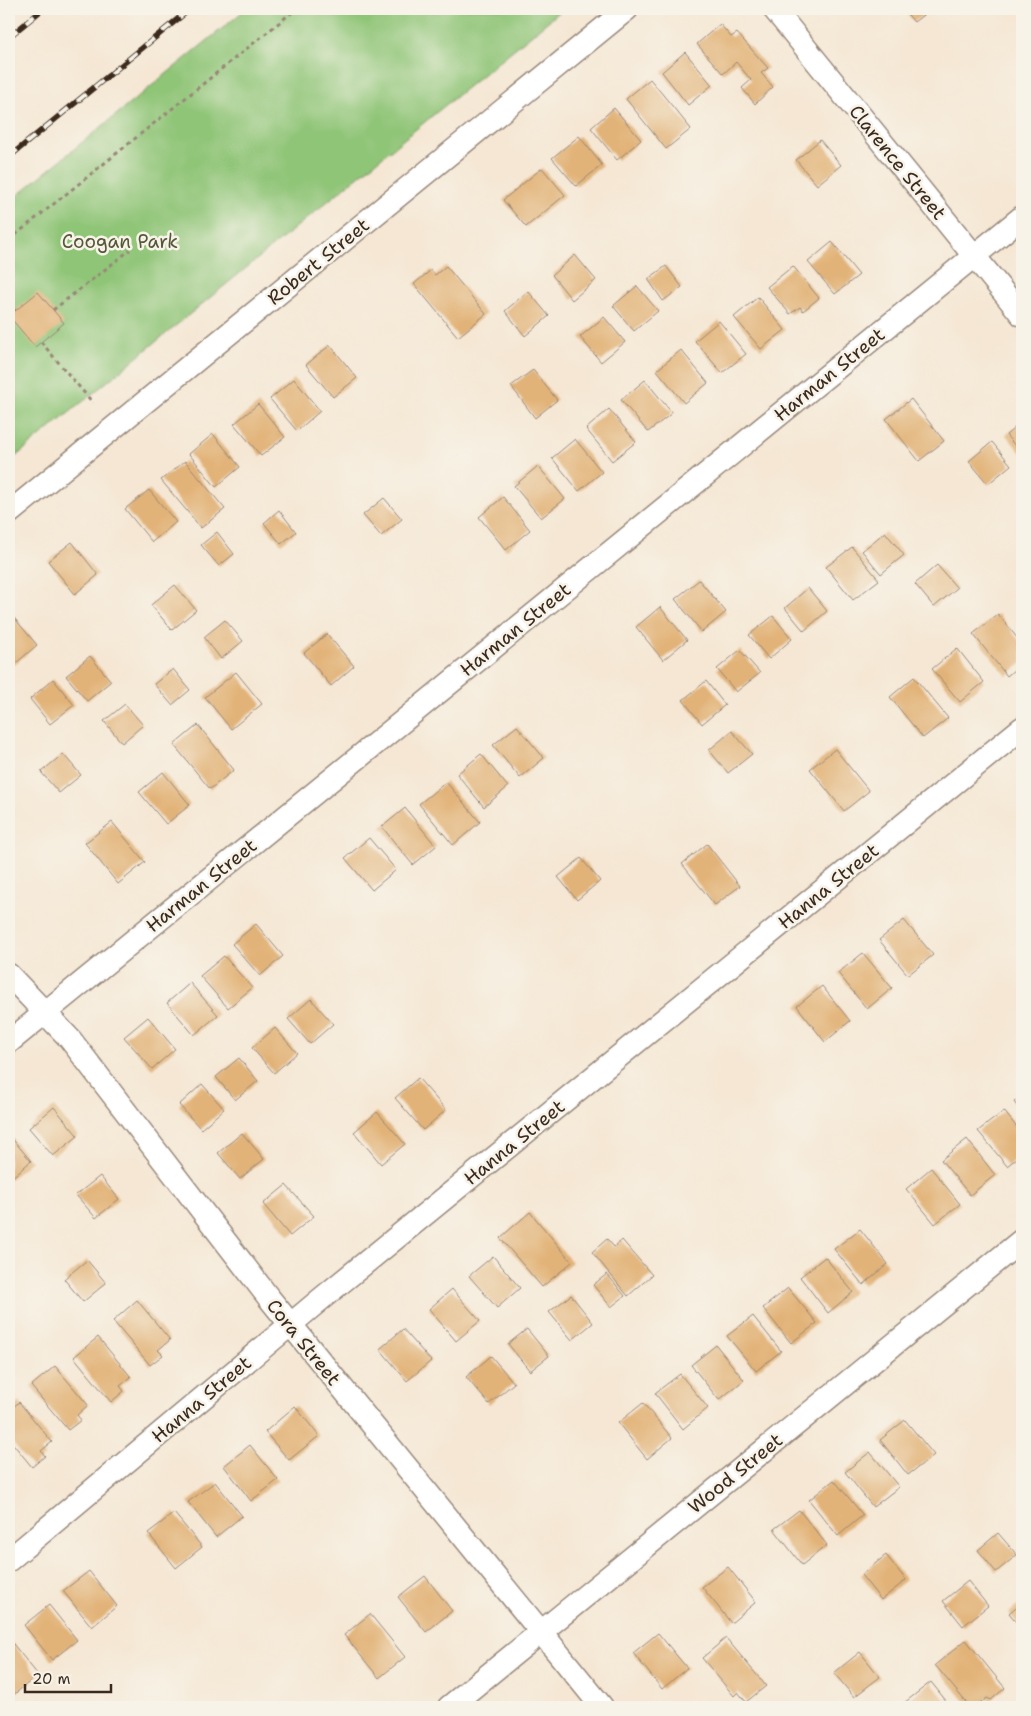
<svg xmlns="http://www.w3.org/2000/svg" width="1031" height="1716" font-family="'Shantell Sans',sans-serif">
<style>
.green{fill:#8fc577;stroke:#65784a}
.building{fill:#e2b378}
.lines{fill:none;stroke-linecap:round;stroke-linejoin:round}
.minor-casing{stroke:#988879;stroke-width:25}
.path{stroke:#988879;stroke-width:3;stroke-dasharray:4 4;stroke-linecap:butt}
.minor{stroke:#fff;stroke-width:22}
.rail-casing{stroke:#3b2a1e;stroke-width:5.5}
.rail{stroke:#f7f3e8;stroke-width:4;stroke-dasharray:11;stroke-linecap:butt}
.labels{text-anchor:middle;stroke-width:5;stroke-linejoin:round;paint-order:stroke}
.street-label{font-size:19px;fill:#3b2a1e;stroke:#f7f3e8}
.park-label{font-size:19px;fill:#545839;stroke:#f7f3e8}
</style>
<rect width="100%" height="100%" fill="#f7f3e8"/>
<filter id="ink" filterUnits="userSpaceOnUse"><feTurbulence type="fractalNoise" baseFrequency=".02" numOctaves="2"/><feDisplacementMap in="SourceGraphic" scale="10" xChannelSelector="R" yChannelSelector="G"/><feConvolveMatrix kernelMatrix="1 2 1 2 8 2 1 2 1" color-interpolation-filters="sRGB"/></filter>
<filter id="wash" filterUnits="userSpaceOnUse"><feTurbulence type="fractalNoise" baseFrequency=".0096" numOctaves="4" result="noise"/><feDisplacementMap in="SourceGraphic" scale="20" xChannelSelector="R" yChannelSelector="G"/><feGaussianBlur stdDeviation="1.12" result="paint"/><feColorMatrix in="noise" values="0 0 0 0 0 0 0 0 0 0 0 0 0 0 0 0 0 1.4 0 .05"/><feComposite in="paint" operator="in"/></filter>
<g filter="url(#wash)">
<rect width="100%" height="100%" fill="#f5e7d4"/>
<!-- green -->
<path class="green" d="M246,9H563L9,462V202Z"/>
<g id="blocks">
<!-- building -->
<path class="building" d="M903,9H931L914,22Z
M720,24L731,37L737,33L768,68L761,73L773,87L755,104L742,88L751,80L736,62L723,74L697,44Z
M685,52L712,85L688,105L662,72Z
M650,79L691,129L666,149L626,99Z
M614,108L641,140L617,160L591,128Z
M579,136L602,165L576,186L552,158Z
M820,140L841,165L817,185L796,160Z
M542,168L565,195L526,227L503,200Z
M832,242L859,275L835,294L808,262Z
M575,255L596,280L572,300L552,275Z
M446,266L486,314L458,337L414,284L431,270L435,275Z
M666,266L682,287L663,301L648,279Z
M793,266L819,298L803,311L800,307L790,314L767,287Z
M637,286L658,311L634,331L613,306Z
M528,291L549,316L525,336L505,311Z
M38,292L64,323L35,347L9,316Z
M758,297L785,330L761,349L734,317Z
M604,317L625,342L601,362L580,337Z
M719,321L746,354L722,373L695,341Z
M330,345L357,378L333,397L306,365Z
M681,350L708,383L684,403L657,370Z
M533,370L557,400L535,418L511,386Z
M294,379L320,411L297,431L270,399Z
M645,380L672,413L648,432L621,400Z
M911,399L944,441L919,461L886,419Z
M258,404L285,437L261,456L234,424Z
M609,409L636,442L612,461L586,429Z
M1022,422V454L1006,435Z
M213,434L240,467L216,487L189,454Z
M575,439L602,472L579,491L552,458Z
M992,442L1011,465L988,484L969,461Z
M185,461L225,509L201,528L161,480Z
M538,466L565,499L541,518L514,486Z
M149,490L176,522L152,542L125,509Z
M503,497L530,530L506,550L479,517Z
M384,498L402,519L381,536L363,515Z
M279,510L296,532L281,544L264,523Z
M217,532L234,554L219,566L201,545Z
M885,532L904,555L881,574L862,551Z
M72,542L98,575L75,594L48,561Z
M852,547L879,580L853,600L826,567Z
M937,565L957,588L934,607L915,584Z
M699,580L726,612L702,632L675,599Z
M175,585L196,610L172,630L151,605Z
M808,588L827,611L804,631L785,608Z
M660,607L687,640L663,660L636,627Z
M10,613L37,645L14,665L9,659Z
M998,614L1022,644V663L1007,676L973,634Z
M773,616L792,639L769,659L749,635Z
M225,620L243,641L221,659L204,637Z
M327,634L354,666L331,686L304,653Z
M957,648L984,682L960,702L932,669Z
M740,650L760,673L736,692L717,669Z
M90,656L111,681L87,701L66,676Z
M173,669L190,690L172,705L154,684Z
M236,672L262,704L231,729L205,697Z
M914,677L948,718L923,738L890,697Z
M53,679L74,705L50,724L30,699Z
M706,681L725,705L702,724L683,700Z
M125,704L143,725L122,743L104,721Z
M198,725L234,770L210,789L174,745Z
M517,726L544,758L520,778L493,745Z
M732,731L752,754L728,773L709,750Z
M835,749L869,791L844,811L810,769Z
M63,754L81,775L59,793L41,772Z
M481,754L508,787L484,807L457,774Z
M163,772L190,805L166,824L139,792Z
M446,782L480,822L453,845L419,804Z
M405,808L436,846L413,865L382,827Z
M112,822L145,862L118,884L85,843Z
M369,838L396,870L372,890L345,858Z
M707,844L740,886L715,905L682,864Z
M581,858L600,881L577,900L558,877Z
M904,920L933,955L908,975L879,940Z
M256,924L283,956L260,976L232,944Z
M863,953L892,988L867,1009L838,973Z
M224,956L252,988L228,1008L200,976Z
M190,983L218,1015L194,1035L167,1003Z
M822,986L850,1021L825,1042L797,1006Z
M311,999L333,1024L310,1044L288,1019Z
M148,1017L175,1049L152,1069L124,1037Z
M275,1028L297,1053L274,1073L252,1048Z
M239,1058L258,1081L235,1100L216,1077Z
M418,1078L446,1110L423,1130L395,1098Z
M202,1084L224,1109L201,1129L179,1105Z
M1022,1095V1113L1014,1102Z
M54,1107L78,1136L53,1156L29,1128Z
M1004,1111L1022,1134V1154L1007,1166L978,1131Z
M377,1112L405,1144L381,1164L354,1132Z
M242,1133L264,1159L240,1179L218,1153Z
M9,1135L31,1161L9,1180Z
M967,1139L995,1175L970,1195L941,1160Z
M931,1168L960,1204L935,1224L906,1189Z
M100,1176L119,1199L96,1218L76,1195Z
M286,1185L314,1216L290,1236L263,1204Z
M530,1212L572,1262L542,1287L500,1238Z
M860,1229L888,1264L863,1285L834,1249Z
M607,1239L614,1247L622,1240L652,1275L628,1296L592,1252Z
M493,1256L520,1288L497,1308L469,1276Z
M825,1257L853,1292L828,1313L800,1277Z
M87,1260L106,1283L83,1302L64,1279Z
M607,1274L625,1296L611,1307L593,1285Z
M788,1288L817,1323L791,1343L763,1308Z
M452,1289L480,1321L456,1341L429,1309Z
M571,1295L593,1323L572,1340L549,1312Z
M137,1300L170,1340L158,1350L163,1355L150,1365L113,1321Z
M753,1316L781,1351L756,1371L727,1336Z
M403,1329L431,1361L407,1381L380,1349Z
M527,1329L549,1356L530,1371L508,1344Z
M98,1337L131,1377L120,1386L124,1391L111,1402L74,1357Z
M716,1345L744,1380L719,1400L691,1365Z
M491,1356L514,1383L489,1404L466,1377Z
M55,1366L88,1405L77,1415L81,1420L68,1430L31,1386Z
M680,1374L708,1408L683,1429L655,1393Z
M19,1402L52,1442L41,1451L45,1456L32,1467L9,1439V1411Z
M643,1403L672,1438L647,1459L618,1423Z
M295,1406L319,1436L289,1460L265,1432Z
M905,1420L934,1455L908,1475L880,1440Z
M250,1445L278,1480L251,1501L224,1466Z
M870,1452L899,1487L873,1507L845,1472Z
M834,1480L863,1515L838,1536L809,1500Z
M215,1482L242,1516L216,1537L188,1502Z
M799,1510L827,1545L802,1565L774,1529Z
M174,1513L202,1547L176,1568L148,1533Z
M998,1533L1017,1555L996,1572L978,1550Z
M886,1555L906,1580L881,1600L861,1575Z
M728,1567L756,1602L731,1623L702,1587Z
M89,1571L117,1606L92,1627L63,1591Z
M425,1576L452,1611L426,1632L398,1597Z
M968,1581L988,1606L963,1626L943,1601Z
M1022,1602V1629L1009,1613Z
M49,1605L77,1640L52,1660L24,1625Z
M370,1614L405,1657L379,1678L344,1635Z
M658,1633L687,1668L662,1689L633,1653Z
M726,1638L766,1686L746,1702L738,1692L734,1696L702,1658Z
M9,1639L38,1675L12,1696L9,1691Z
M966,1640L1005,1688L991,1700L987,1698L976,1707H970L935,1665Z
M860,1652L880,1677L854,1697L834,1673Z
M931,1682L951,1707H908L904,1703Z"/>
</g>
</g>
<g filter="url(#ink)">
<use href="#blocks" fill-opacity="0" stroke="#988879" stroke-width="1"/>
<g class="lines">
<!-- minor casing -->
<g class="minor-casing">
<path id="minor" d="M774,9L1022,315
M9,513L627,9
M9,975L70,1039L269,1298L602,1707
M9,1042L1022,217
M9,1560L321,1299L1022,728
M449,1707L1022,1240"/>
</g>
<!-- path -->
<path class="path" d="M9,240L296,9
M9,303L15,311
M53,310L130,250
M41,342L93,403"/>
<!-- minor -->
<use href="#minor" class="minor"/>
<!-- rail casing -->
<g class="rail-casing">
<path id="rail" d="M9,37L43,9
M9,157L190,9"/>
</g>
<!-- rail -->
<use href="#rail" class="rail"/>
</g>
</g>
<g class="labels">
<!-- street labels -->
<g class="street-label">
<text transform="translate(898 162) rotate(51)" y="7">Clarence Street</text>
<text transform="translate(318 261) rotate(-39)" y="7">Robert Street</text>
<text transform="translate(829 374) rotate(-39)" y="7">Harman Street</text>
<text transform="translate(515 629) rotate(-39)" y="7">Harman Street</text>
<text transform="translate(201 885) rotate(-39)" y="7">Harman Street</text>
<text transform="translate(828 886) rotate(-39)" y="7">Hanna Street</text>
<text transform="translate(514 1142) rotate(-39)" y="7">Hanna Street</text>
<text transform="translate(304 1342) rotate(51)" y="7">Cora Street</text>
<text transform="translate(201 1399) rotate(-40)" y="7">Hanna Street</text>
<text transform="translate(735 1473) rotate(-39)" y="7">Wood Street</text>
</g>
<!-- park labels -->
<g class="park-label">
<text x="120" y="248">Coogan Park</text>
</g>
</g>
<!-- margin -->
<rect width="1031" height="1716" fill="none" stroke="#f7f3e8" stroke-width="30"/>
<!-- scale -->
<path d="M25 1684v8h86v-8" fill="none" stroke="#3b2a1e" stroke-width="2.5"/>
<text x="32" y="1684" font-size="15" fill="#3b2a1e" stroke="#f7f3e8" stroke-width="4" paint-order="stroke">20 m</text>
</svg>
